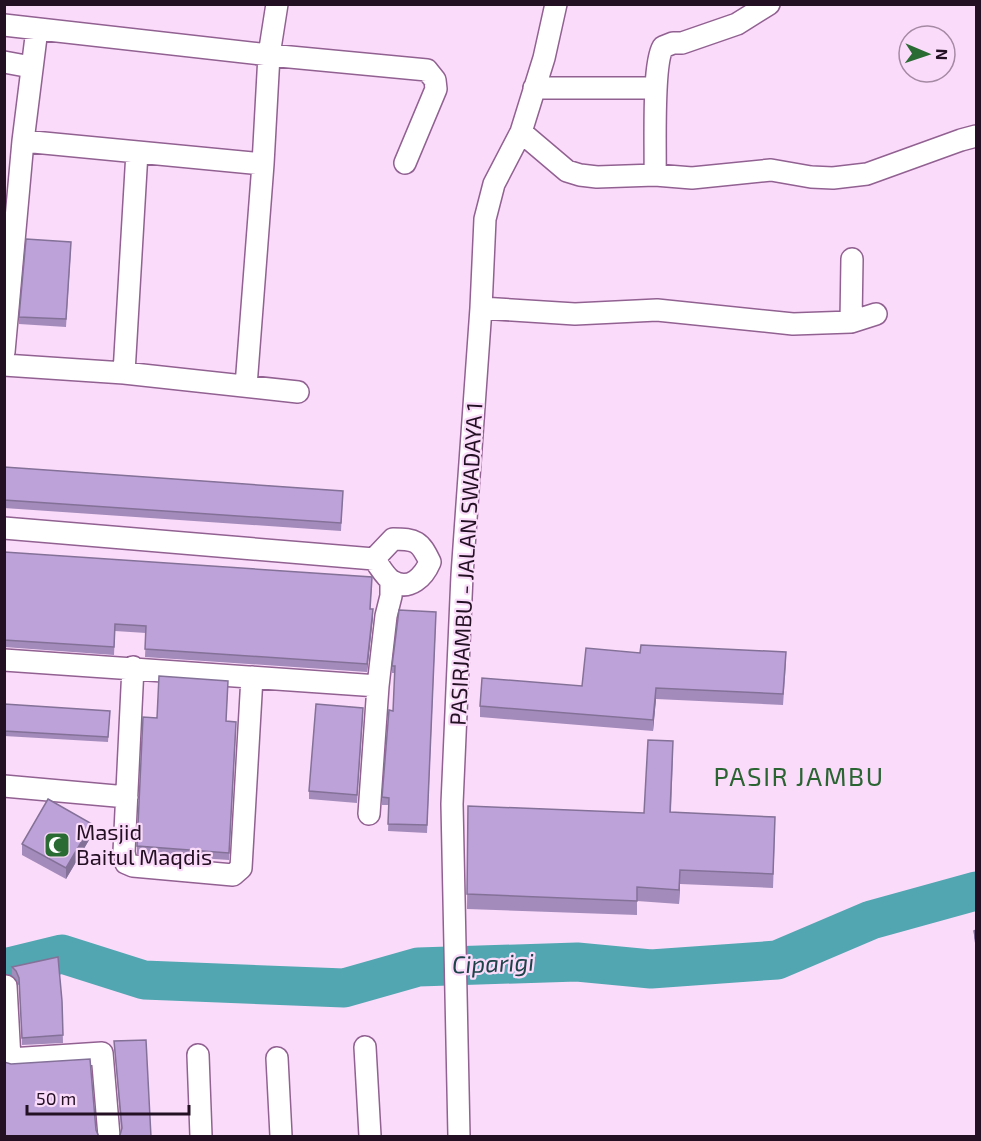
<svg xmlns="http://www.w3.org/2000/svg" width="981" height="1141" font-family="'Exo 2',sans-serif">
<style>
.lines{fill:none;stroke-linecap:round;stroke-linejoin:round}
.river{stroke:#52a6b1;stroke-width:39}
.minor-casing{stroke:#916191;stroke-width:24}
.minor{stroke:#fff;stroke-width:21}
.wall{fill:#a38bbb}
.shaded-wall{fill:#847198}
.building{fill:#bda2d9;stroke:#847198;stroke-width:1.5}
.labels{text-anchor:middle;stroke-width:4.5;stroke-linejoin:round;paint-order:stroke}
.street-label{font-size:22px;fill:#231023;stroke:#fbdbfa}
.poi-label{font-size:22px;fill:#231023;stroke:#fbdbfa;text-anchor:start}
.water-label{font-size:24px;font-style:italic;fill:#1b4348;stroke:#fbdbfa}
.quarter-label{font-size:26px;letter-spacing:1.5px;fill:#2a6433;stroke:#fbdbfa}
</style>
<rect width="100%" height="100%" fill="#fbdbfa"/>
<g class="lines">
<!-- river -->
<path class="river" d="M4,968L62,954L144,980L344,988L418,967L577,962L651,969L777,960L871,920L976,891"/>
<!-- minor casing -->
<g class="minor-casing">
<path id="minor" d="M4,25L269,55L427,70L435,80L436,89L405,163
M4,62L31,67
M534,88H656
M521,132L567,171L580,175L597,177L655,175L692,178L771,170L811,177L833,178L867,174L961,140L976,136
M23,141L263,164
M655,175C656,149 652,65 663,47L673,43H682L737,24L769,4
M481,308L575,314L657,310L793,324L851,322L876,314
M851,322L852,259
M4,352L23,141L37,29
M4,365L124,373L298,392
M124,373L137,152
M246,386L263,164L269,55L277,4
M4,528L374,559
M393,539C416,539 420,541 430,562C424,576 410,592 392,581C385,577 379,565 374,559Z
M4,660L378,686
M133,667L124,852L126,863L133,866L233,875L241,868L252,677
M4,786L127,797
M369,814L378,686L386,616L391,596V581
M6,986L10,1059L102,1053L109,1136
M365,1047L370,1136
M198,1055L201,1136
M277,1058L281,1136
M459,1136L452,804L462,575L481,308L485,219L494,184L521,132L544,58L556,4"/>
</g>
<!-- minor -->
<use href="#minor" class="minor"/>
</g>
<!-- wall -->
<path class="wall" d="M71,249L66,327L19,324V317Z
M4,467L343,491L341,531L4,508Z
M4,552L372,585L370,609L373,617L367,672L145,657L146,633L115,631L114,655L4,647Z
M436,620L427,833L388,831L389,805H382V797L393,711L395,673H392V666Z
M640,653L786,663L783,705L656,699L653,731L480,717V706L582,686Z
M228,688L226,721L236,729L229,860L137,854V846Z
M4,704L110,711L108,742L4,736Z
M363,716L357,803L309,799V791Z
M673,755L671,812L775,831L773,888L680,884L679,904L637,901V915L467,909L468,806L644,813Z
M92,835L66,879L22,855V844Z
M976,930V948L974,938V931Z
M12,967L62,1001L63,1043L22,1045L19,985L16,979L12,975Z
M114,1041L151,1137L120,1135L121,1130Z"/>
<!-- shaded-wall -->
<path class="shaded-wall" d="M373,609V617L367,672V664Z
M656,688V699L653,731V720Z
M92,824V835L66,879V868Z
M680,870V884L679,904V890Z"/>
<!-- building -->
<path class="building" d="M26,239L71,242L66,319L19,317Z
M4,467L343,491L341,523L4,500Z
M4,552L372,577L370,609H373L367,664L145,649L146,626L115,624L114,647L4,640Z
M399,610L436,612L427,825L388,824L389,798L382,797L389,710L393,711L395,666H392Z
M641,645L786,652L783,694L656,688L653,720L480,706L482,678L582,686L586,648L640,653Z
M159,676L228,681L226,721L236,722L229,853L137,846L143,717L157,718Z
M4,704L110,711L108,737L4,731Z
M316,704L363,708L357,795L309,791Z
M648,740L673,741L670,812L775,817L773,874L680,870L679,890L637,887V901L467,894L468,806L644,813Z
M48,799L92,824L66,868L22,844Z
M976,930V941L974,931Z
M58,957L62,1001L63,1035L22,1038L19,978L16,971L12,967Z
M146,1040L151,1137H118L120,1135L122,1128L114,1041Z
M90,1059L96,1130L99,1137H4V1062L11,1064Z"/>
<!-- icons -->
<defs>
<g id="mosque-square" transform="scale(1.35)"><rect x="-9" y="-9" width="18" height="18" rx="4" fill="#2a6b34" stroke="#fbdbfa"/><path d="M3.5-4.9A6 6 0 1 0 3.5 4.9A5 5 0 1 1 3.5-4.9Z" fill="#fff"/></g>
</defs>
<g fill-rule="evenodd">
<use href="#mosque-square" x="57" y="845"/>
</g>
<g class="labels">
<!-- street labels -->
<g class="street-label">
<text transform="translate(466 564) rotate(-87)" y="8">PASIRJAMBU - JALAN SWADAYA 1</text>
</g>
<!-- poi labels -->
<g class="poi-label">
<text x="76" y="840">Masjid<tspan x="76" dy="25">Baitul Maqdis</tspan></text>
</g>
<!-- water labels -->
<g class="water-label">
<text transform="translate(493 964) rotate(-2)" y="8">Ciparigi</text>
</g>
<!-- quarter labels -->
<g class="quarter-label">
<text x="799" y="786">PASIR JAMBU</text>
</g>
</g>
<!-- border -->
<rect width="981" height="1141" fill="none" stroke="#231023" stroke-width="12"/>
<!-- north arrow -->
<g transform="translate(927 54) rotate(92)"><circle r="28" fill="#fbdbfa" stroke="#a58aa4" stroke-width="1.5"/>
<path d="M0-4.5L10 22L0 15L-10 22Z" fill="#2a6b34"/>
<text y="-9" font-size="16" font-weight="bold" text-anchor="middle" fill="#231023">N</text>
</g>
<!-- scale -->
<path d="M27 1105v9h162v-9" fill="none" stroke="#231023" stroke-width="3"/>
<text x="36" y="1105" font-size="18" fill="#231023" stroke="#fbdbfa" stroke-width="4.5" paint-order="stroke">50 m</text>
</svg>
